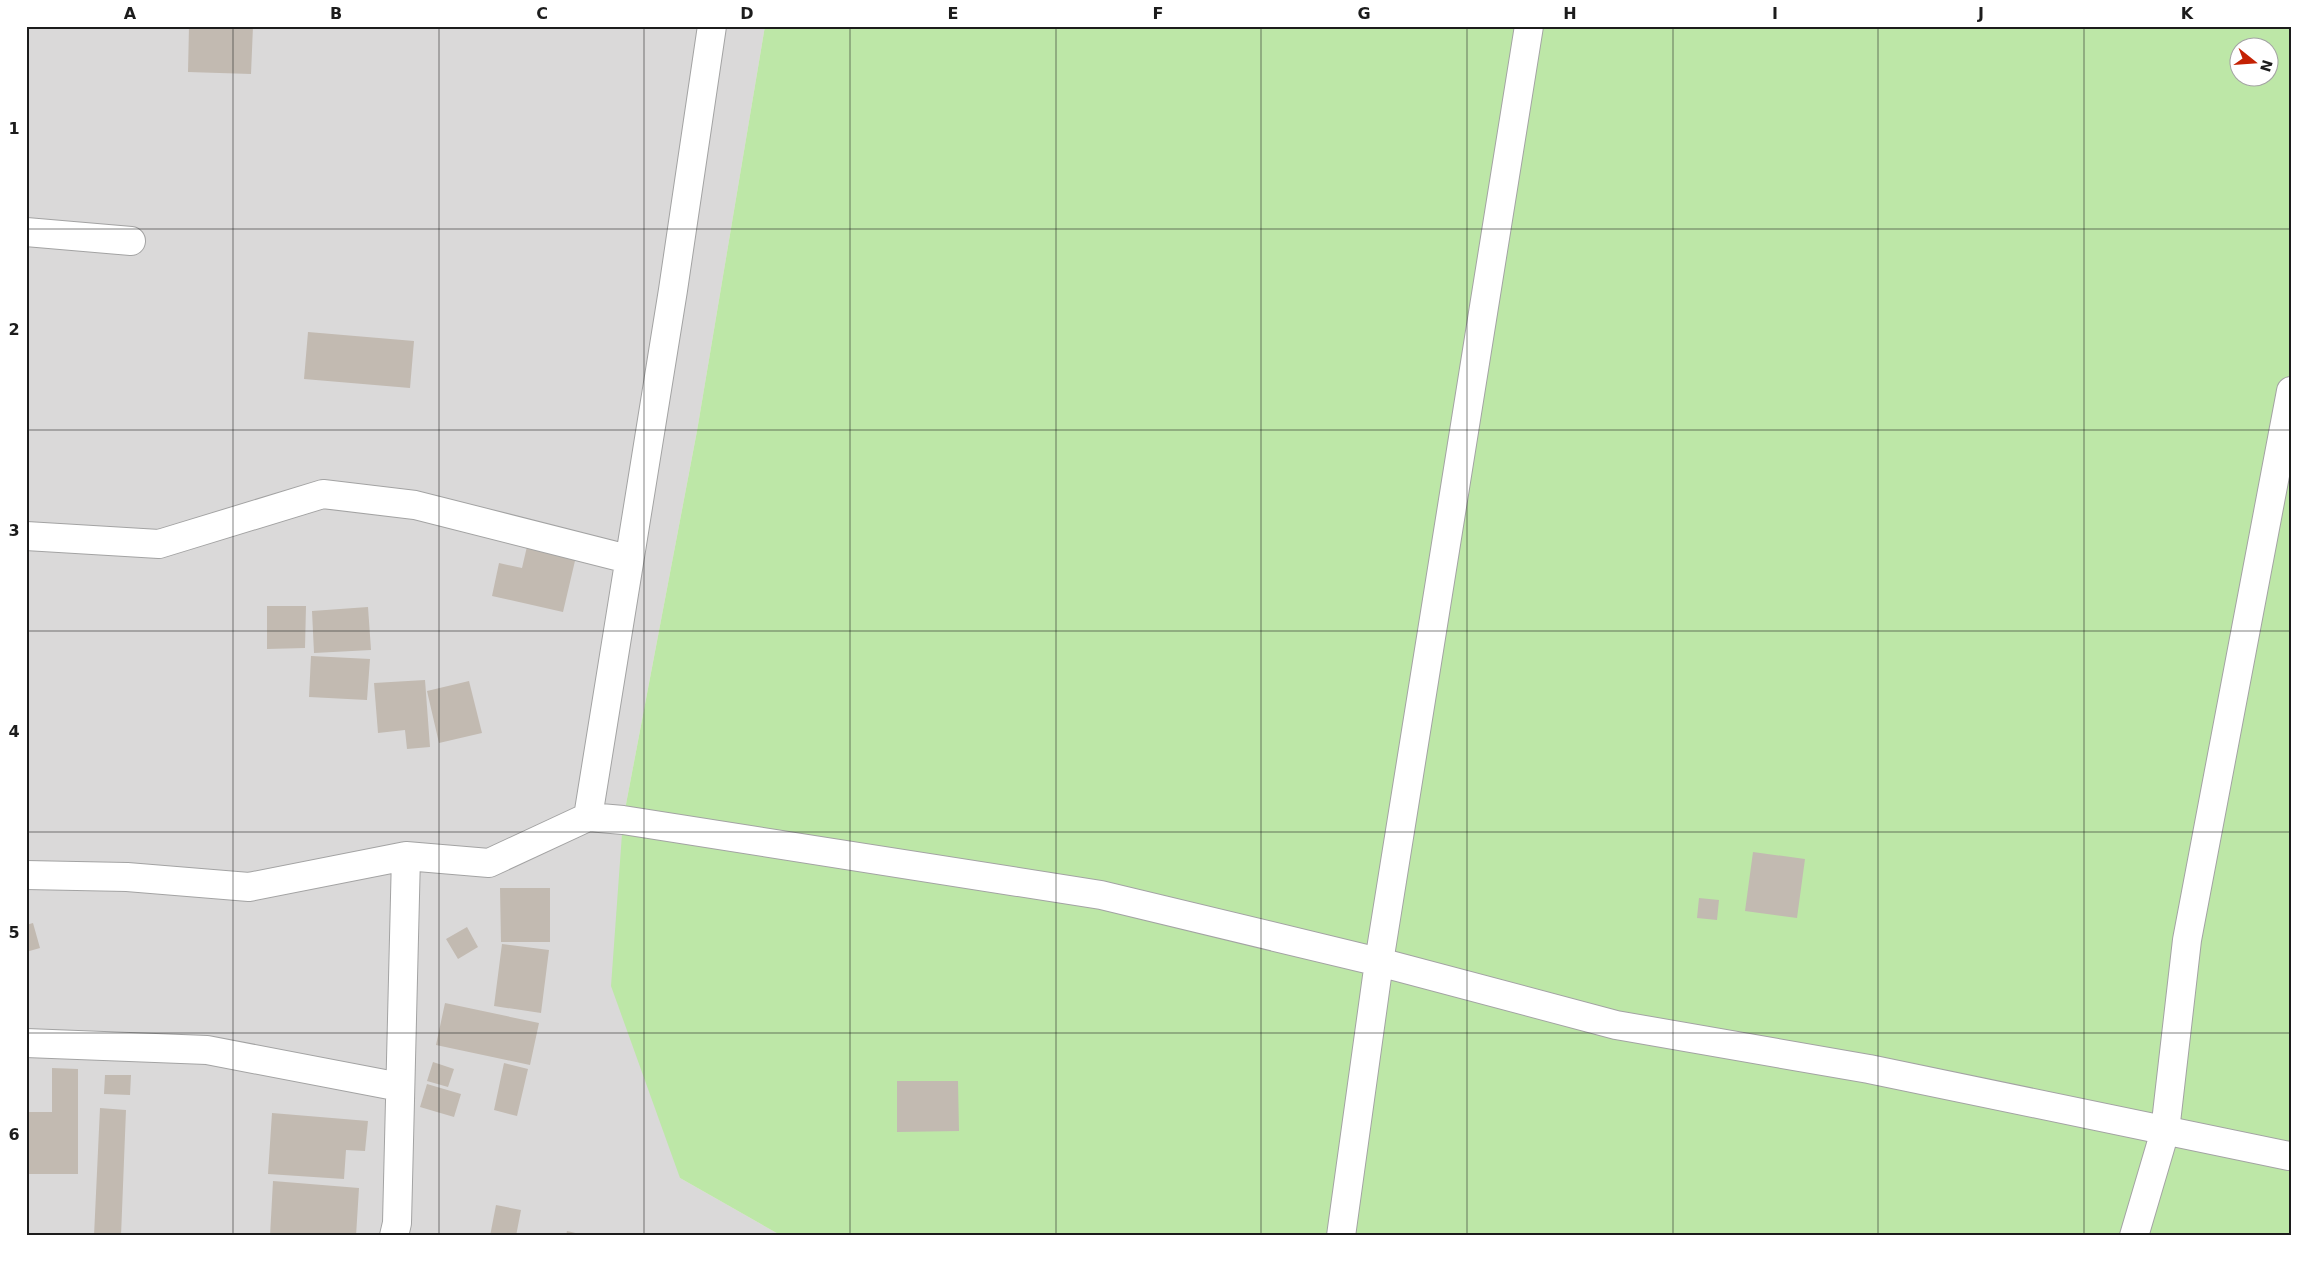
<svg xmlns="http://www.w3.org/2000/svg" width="2317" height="1262" font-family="'DejaVu Sans',sans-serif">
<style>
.residential{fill:#dad9d9}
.grass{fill:#bde7a7;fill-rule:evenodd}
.building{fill:#c2bab1}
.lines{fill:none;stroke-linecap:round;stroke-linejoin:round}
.street-casing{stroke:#a3a3a3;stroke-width:30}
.street{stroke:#fff;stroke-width:28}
.grid{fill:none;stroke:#1c1c1c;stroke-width:1;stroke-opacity:0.55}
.neatline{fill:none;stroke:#1c1c1c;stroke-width:2}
.grid-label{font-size:16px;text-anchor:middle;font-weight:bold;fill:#1c1c1c}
</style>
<rect width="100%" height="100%" fill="#edebe1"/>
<!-- residential -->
<path class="residential" d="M26,26H765L697,431L623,820L680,1178L782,1236H26Z"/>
<!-- grass -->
<path class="grass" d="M765,26H2291V1236H782L680,1178L611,986L623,820L697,431ZM2240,48H2270V78H2240Z"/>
<!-- building -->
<path class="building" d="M189,26H253L251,74L188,72Z
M308,332L414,341L410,388L304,379Z
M529,538L578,548L563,612L492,596L499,563L522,568Z
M267,606H306L305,648L267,649Z
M368,607L371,650L314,653L312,611Z
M311,656L370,659L367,700L309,697Z
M425,680L430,747L407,749L405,730L378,733L374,683Z
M469,681L482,733L439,743L427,691Z
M1753,852L1805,859L1797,918L1745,911Z
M500,888H550V942H501Z
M1699,898L1719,900L1717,920L1697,918Z
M33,923L40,948L26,952V925Z
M467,927L478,947L458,959L446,939Z
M502,944L549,950L541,1013L494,1006Z
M445,1003L539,1023L530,1065L436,1045Z
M433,1062L454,1069L448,1087L427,1081Z
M504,1063L528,1069L517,1116L494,1110Z
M52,1068L78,1069V1174H26V1112H52Z
M105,1075H131L130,1095L104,1094Z
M897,1081H958L959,1131L897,1132Z
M427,1084L461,1094L454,1117L420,1107Z
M100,1108L126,1110L121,1236H94Z
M272,1113L368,1121L365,1151L346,1150L344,1179L268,1174Z
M273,1181L359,1188L356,1236H270Z
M496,1205L521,1210L516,1236H490Z
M567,1231L584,1235V1236H566Z"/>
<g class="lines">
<!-- street casing -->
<g class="street-casing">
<path id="street" d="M26,232L131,241
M26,536L159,544L323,494L415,505L628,559
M588,817L673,290L712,26
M26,875L127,877L249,887L406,856L489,863L588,817L623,820L1101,895L1379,962L1616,1025L1869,1069L2289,1156
M26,1043L207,1050L400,1087
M394,1236L397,1223L406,856
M1341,1236L1379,962L1529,26
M2134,1236L2165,1131L2187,940L2291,391"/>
</g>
<!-- street -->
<use href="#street" class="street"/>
</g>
<!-- grid -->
<path class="grid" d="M233,26V1236M439,26V1236M644,26V1236M850,26V1236M1056,26V1236M1261,26V1236M1467,26V1236M1673,26V1236M1878,26V1236M2084,26V1236M26,229H2291M26,430H2291M26,631H2291M26,832H2291M26,1033H2291"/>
<!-- border -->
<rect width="2317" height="1262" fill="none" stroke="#ffffff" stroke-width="55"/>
<!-- north arrow -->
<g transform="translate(2254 62) rotate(107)"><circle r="24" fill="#ffffff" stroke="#a4a4a4"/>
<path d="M0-4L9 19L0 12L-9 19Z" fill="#c42103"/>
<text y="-8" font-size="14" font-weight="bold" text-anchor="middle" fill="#1c1c1c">N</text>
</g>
<rect x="28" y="28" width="2262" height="1206" class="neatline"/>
<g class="grid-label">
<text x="130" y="19">A</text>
<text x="336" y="19">B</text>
<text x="542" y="19">C</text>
<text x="747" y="19">D</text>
<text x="953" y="19">E</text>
<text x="1158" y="19">F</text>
<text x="1364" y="19">G</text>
<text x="1570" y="19">H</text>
<text x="1775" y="19">I</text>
<text x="1981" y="19">J</text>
<text x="2187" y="19">K</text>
<text x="14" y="134">1</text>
<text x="14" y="335">2</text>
<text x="14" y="536">3</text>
<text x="14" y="737">4</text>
<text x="14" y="938">5</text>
<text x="14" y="1140">6</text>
</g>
</svg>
